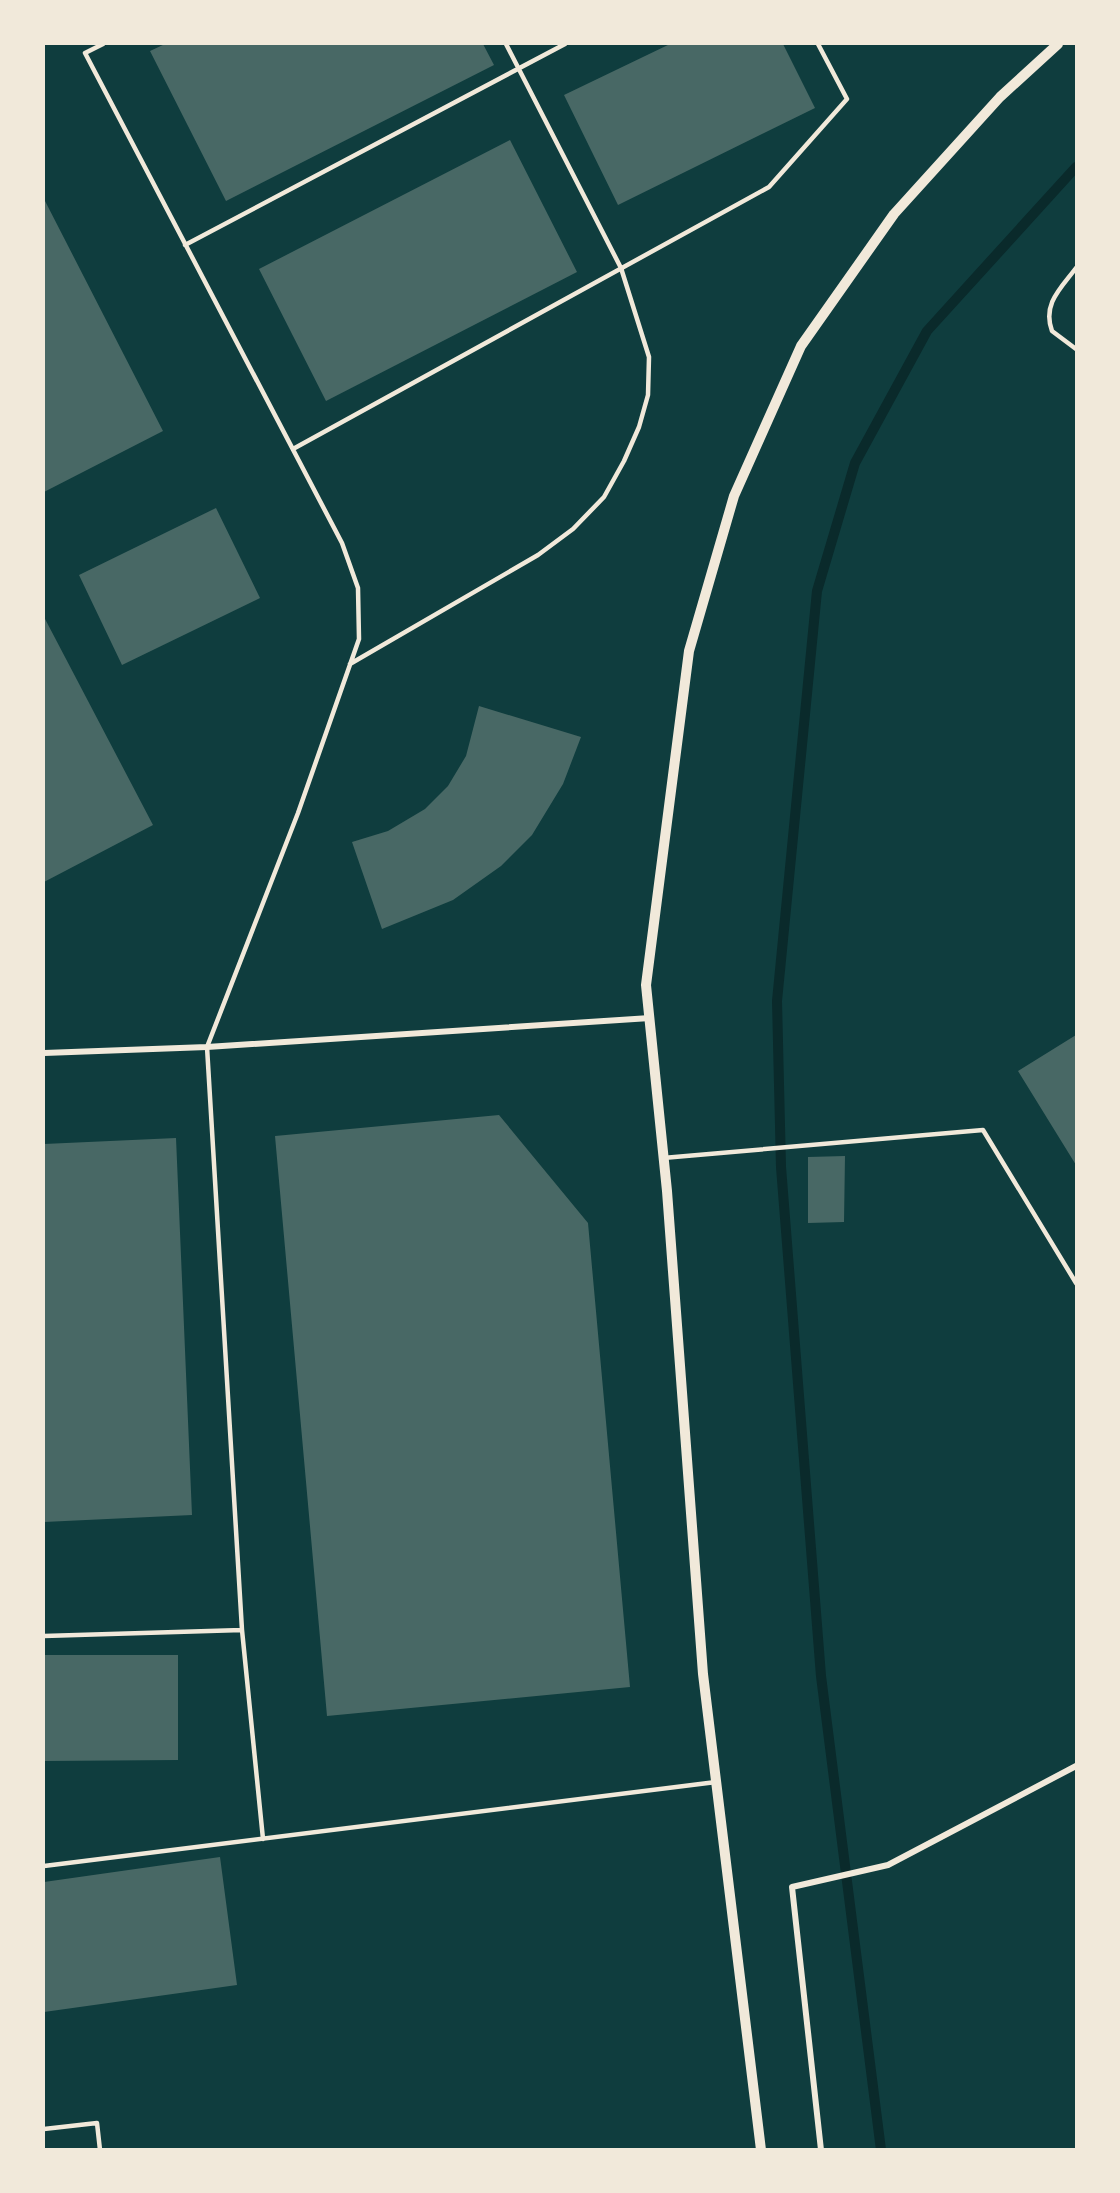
<svg xmlns="http://www.w3.org/2000/svg" width="1120" height="2193" font-family="'Asap Condensed',sans-serif">
<style>
.lines{fill:none;stroke-linecap:round;stroke-linejoin:round}
.stream{stroke:#0a2a2b;stroke-width:10}
.building{fill:#486865}
.service{stroke:#f1e9da;stroke-width:4.5}
.minor{stroke:#f1e9da;stroke-width:6}
.tertiary{stroke:#f1e9da;stroke-width:10}
</style>
<rect width="100%" height="100%" fill="#0f3d3e"/>
<g class="lines">
<!-- stream -->
<path class="stream" d="M881,2150L821,1676L781,1167L777,1001L817,591L855,463L927,331L1076,167"/>
</g>
<!-- building -->
<path class="building" d="M165,44H483L494,65L226,201L150,51Z
M670,44H783L815,108L618,205L564,95Z
M510,140L577,272L326,401L259,269Z
M44,199L163,431L44,492Z
M216,508L260,598L122,665L79,575Z
M44,617L153,825L44,882Z
M479,706L581,737L563,784L532,835L501,866L453,900L382,929L352,842L388,831L425,809L448,786L466,756Z
M1076,1035V1165L1018,1071Z
M499,1115L588,1223L630,1687L327,1716L275,1136Z
M176,1138L192,1515L44,1522V1144Z
M845,1156L844,1222L808,1223V1157Z
M44,1655H178V1760L44,1761Z
M220,1857L237,1985L44,2012V1882Z"/>
<g class="lines">
<!-- service -->
<path class="service" d="M185,245L565,44
M1076,268C1061,288 1042,304 1052,331L1076,349
M293,449L769,187L847,99L818,44
M350,664L538,555L573,529L604,497L624,461L639,427L648,395L649,357L621,268L506,44
M663,1158L983,1130L1076,1283
M242,1630L263,1839
M44,1636L242,1630L207,1047L298,813L359,639L358,588L342,543L85,53L103,44
M44,1866L716,1782
M44,2129L97,2123L100,2150"/>
<!-- minor -->
<path class="minor" d="M44,1053L207,1047L650,1018
M821,2150L792,1887L888,1865L1076,1766"/>
<!-- tertiary -->
<path class="tertiary" d="M761,2150L703,1674L667,1191L646,985L689,651L734,496L801,346L894,214L1000,97L1058,44"/>
</g>
<!-- border -->
<rect width="1120" height="2193" fill="none" stroke="#f1e9da" stroke-width="90"/>
</svg>
